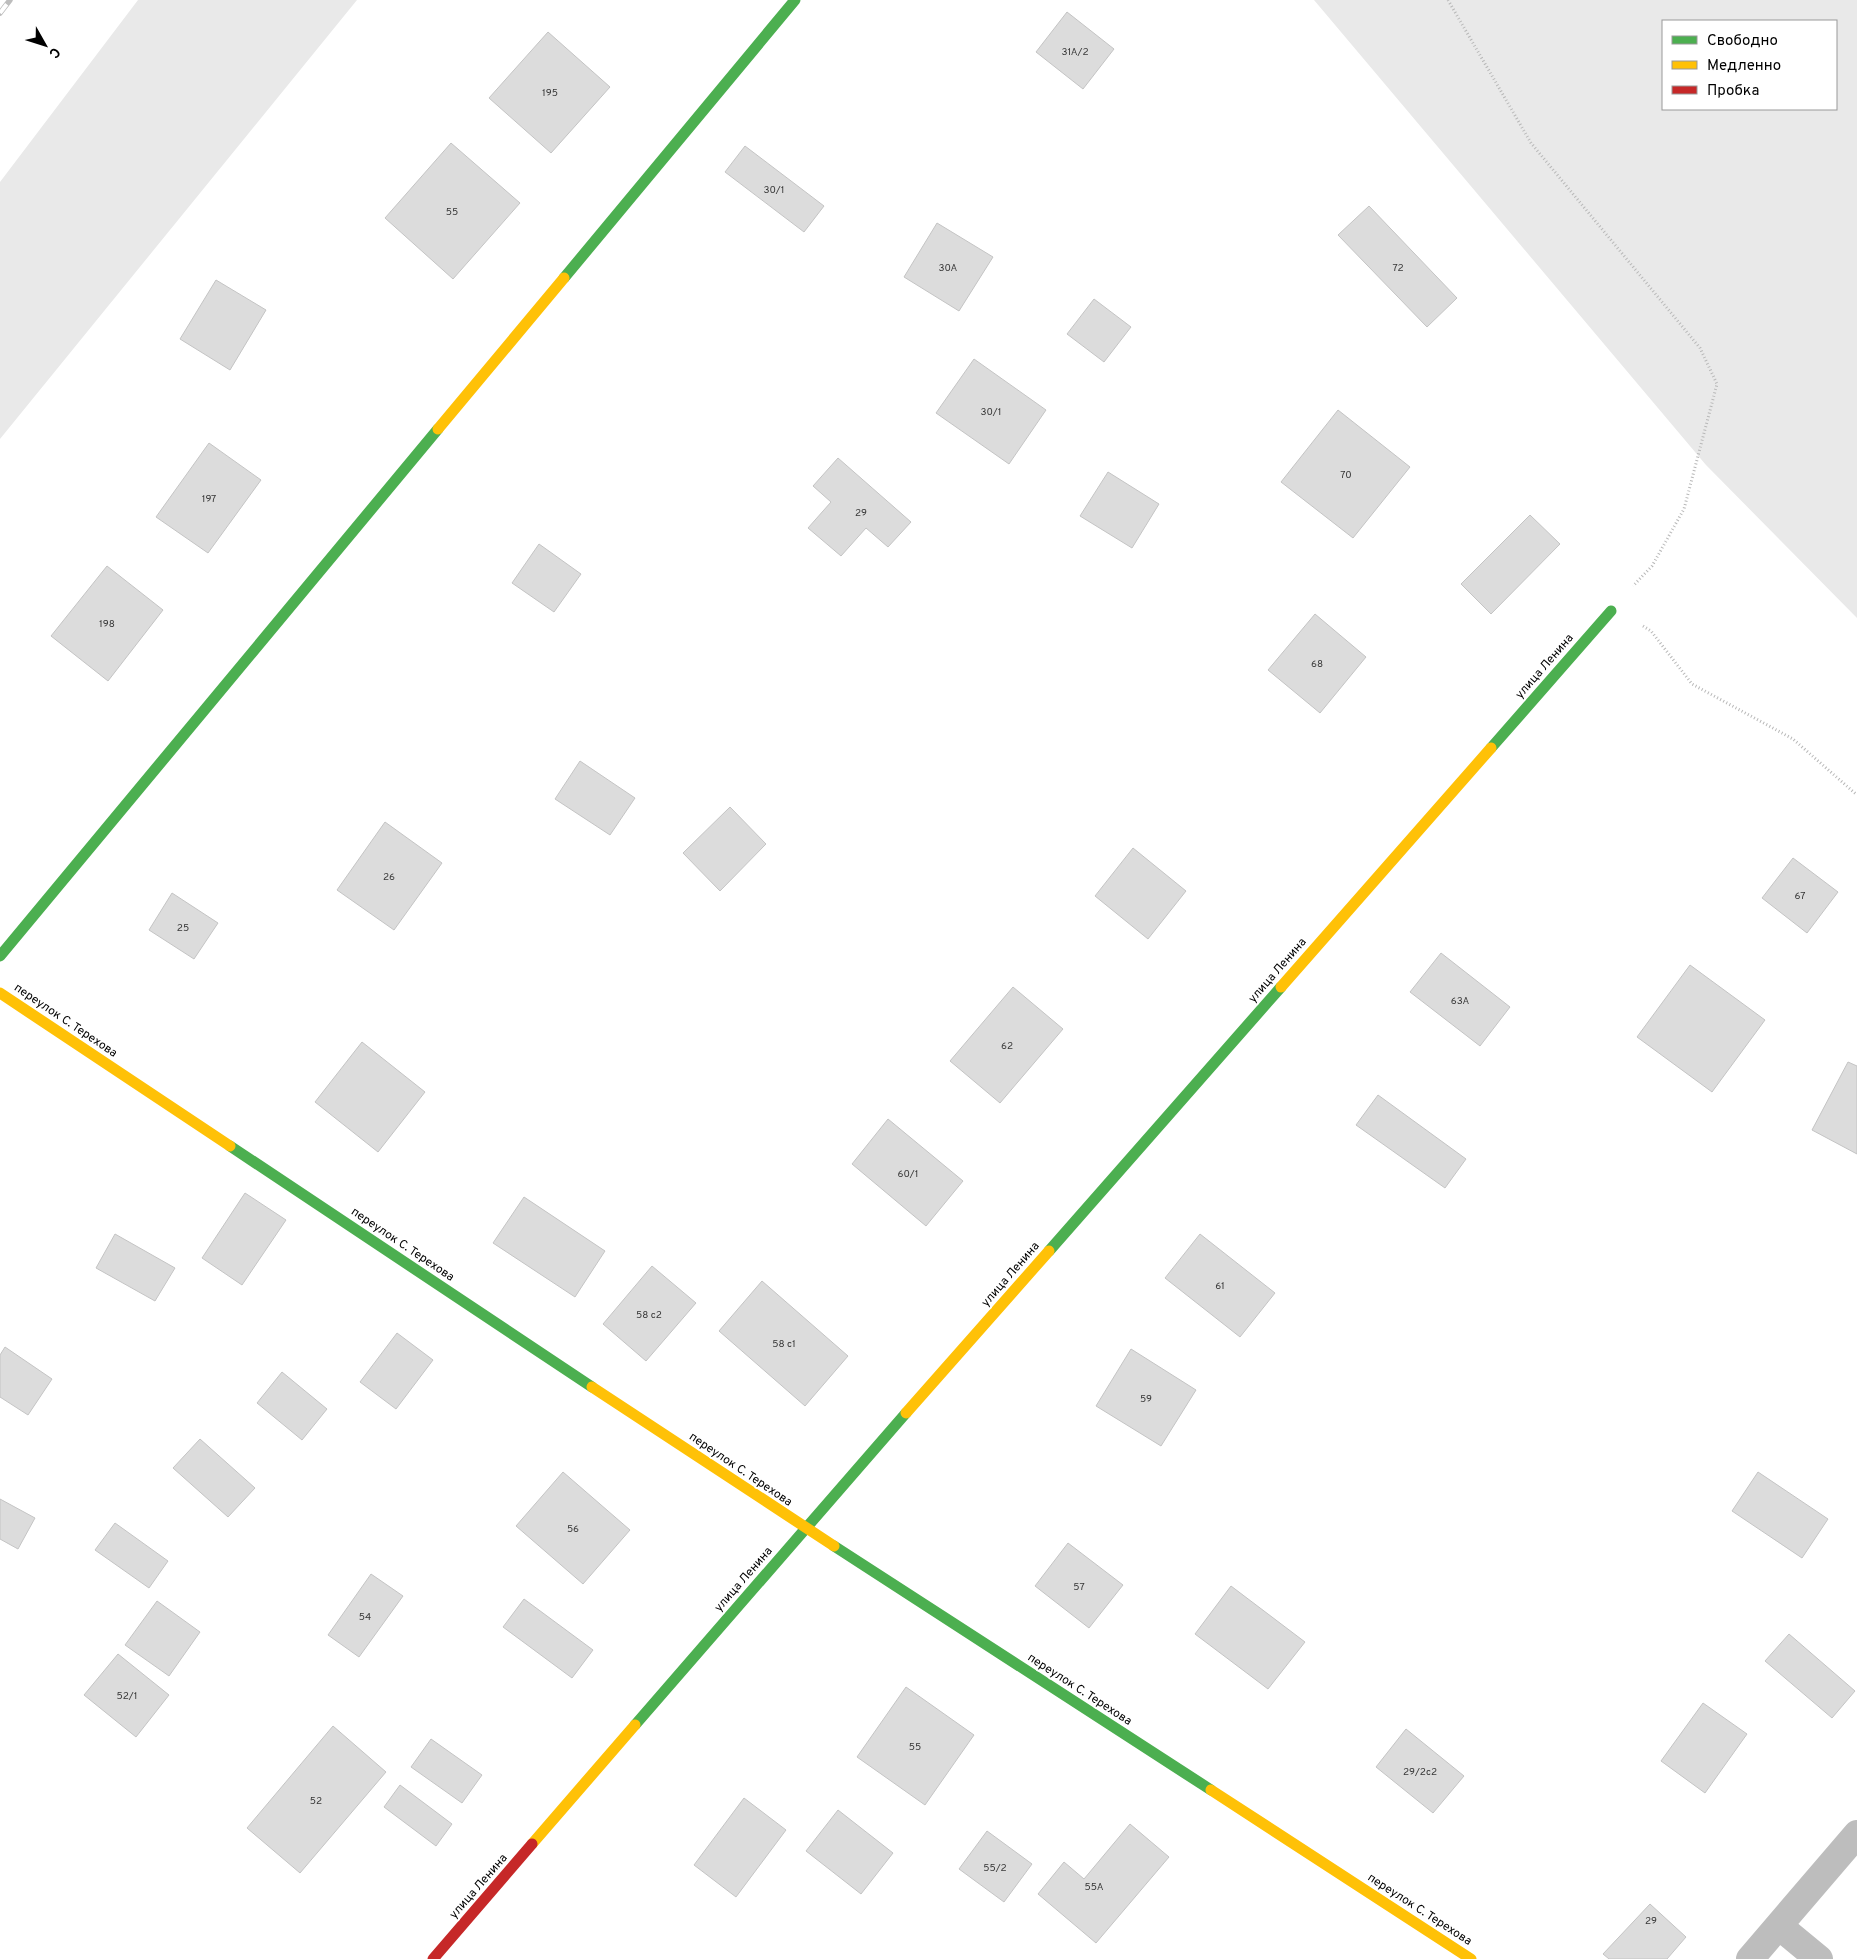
<svg xmlns="http://www.w3.org/2000/svg" width="1857" height="1959" font-family="Overpass,sans-serif">
<style>
.green{fill:#e9e9e9;fill-rule:evenodd}
.building{fill:#dcdcdc;stroke:#c4c4c4}
.lines{fill:none;stroke-linecap:round;stroke-linejoin:round}
.path{stroke:#b8b8b8;stroke-width:3;stroke-dasharray:1 2.5;stroke-linecap:butt}
.street{stroke:#bdbdbd;stroke-width:28}
.fast{stroke:#4caf50;stroke-width:11}
.slow{stroke:#ffc107;stroke-width:11}
.jam{stroke:#c62828;stroke-width:11}
.rail-casing{stroke:#bdbdbd;stroke-width:5.5}
.rail{stroke:#fff;stroke-width:4;stroke-dasharray:11;stroke-linecap:butt}
.labels{text-anchor:middle;stroke-width:4;stroke-linejoin:round;paint-order:stroke}
.number-label{font-size:10px;fill:#373737}
.street-label{font-size:12px;fill:#000;stroke:#fff}
</style>
<rect width="100%" height="100%" fill="#fff"/>
<!-- green -->
<path class="green" d="M138,0H357L0,439V182Z
M1314,0H1857V618L1706,465ZM1836,21V109H1663V21Z"/>
<!-- building -->
<path class="building" d="M1067,12L1114,49L1083,89L1036,52Z
M548,32L610,87L551,153L489,98Z
M451,143L520,203L453,279L385,218Z
M745,146L824,206L804,232L725,172Z
M1369,206L1457,298L1427,327L1338,235Z
M937,223L993,257L959,311L904,277Z
M216,280L266,310L230,370L180,339Z
M1094,299L1131,327L1104,362L1067,334Z
M974,359L1046,410L1009,464L936,413Z
M1338,410L1410,467L1353,538L1281,482Z
M209,443L261,480L208,553L156,517Z
M838,458L911,522L888,547L866,528L841,556L808,528L831,502L813,486Z
M1108,472L1159,504L1132,548L1080,516Z
M1530,515L1560,544L1491,614L1461,584Z
M539,544L581,574L554,612L512,583Z
M107,566L163,610L108,681L51,636Z
M1315,614L1366,657L1320,713L1268,670Z
M580,761L635,798L610,835L555,799Z
M730,807L766,844L720,891L683,853Z
M385,822L442,863L394,930L337,890Z
M1133,848L1186,891L1148,939L1095,896Z
M1793,858L1838,892L1807,933L1762,898Z
M172,893L218,923L194,959L149,930Z
M1441,953L1510,1007L1480,1046L1410,992Z
M1690,965L1765,1020L1712,1092L1637,1037Z
M1013,987L1063,1029L1000,1103L950,1061Z
M362,1042L425,1092L378,1152L315,1102Z
M1848,1062L1857,1066V1154L1812,1130Z
M1378,1095L1466,1159L1445,1188L1356,1125Z
M888,1119L963,1181L926,1226L852,1164Z
M245,1193L286,1220L242,1285L202,1258Z
M524,1197L605,1251L575,1297L493,1243Z
M115,1234L175,1268L155,1301L96,1268Z
M1200,1234L1275,1293L1240,1337L1165,1278Z
M652,1266L696,1303L646,1361L603,1324Z
M762,1281L848,1356L805,1406L719,1331Z
M397,1333L433,1360L396,1409L360,1382Z
M5,1347L52,1379L28,1415L0,1397V1355Z
M1131,1349L1196,1390L1161,1446L1096,1406Z
M282,1372L327,1409L302,1440L257,1403Z
M200,1439L255,1488L228,1517L173,1468Z
M563,1472L630,1530L583,1584L516,1526Z
M1758,1472L1828,1519L1802,1558L1732,1511Z
M0,1499L35,1518L18,1549L0,1539Z
M115,1523L168,1561L149,1588L95,1550Z
M1068,1543L1123,1585L1089,1628L1035,1586Z
M371,1574L403,1596L359,1657L328,1635Z
M1231,1586L1305,1642L1268,1689L1195,1634Z
M524,1599L593,1650L572,1678L503,1627Z
M157,1601L200,1632L169,1676L125,1645Z
M1789,1634L1855,1691L1832,1718L1765,1661Z
M118,1654L169,1695L136,1737L84,1695Z
M906,1687L974,1735L925,1805L857,1757Z
M1703,1703L1747,1734L1705,1793L1661,1761Z
M333,1726L386,1772L300,1873L247,1828Z
M1406,1729L1464,1776L1433,1813L1376,1767Z
M431,1739L482,1775L462,1803L411,1767Z
M400,1785L452,1824L436,1846L384,1807Z
M744,1798L786,1830L736,1897L694,1865Z
M838,1810L893,1853L861,1894L806,1851Z
M1130,1824L1169,1857L1096,1943L1038,1894L1064,1862L1084,1879Z
M987,1831L1032,1864L1004,1902L959,1869Z
M1650,1904L1686,1937L1667,1959H1609L1603,1954Z"/>
<g class="lines">
<!-- path -->
<path class="path" d="M1448,0L1531,143L1700,348L1717,384L1684,509L1652,566L1633,586
M1643,626L1651,631L1692,684L1793,739L1857,795"/>
<!-- street -->
<path class="street" d="M1779,1926L1819,1959
M1750,1959L1857,1834"/>
<!-- fast -->
<path class="fast" d="M564,278L795,0
M1491,748L1611,611
M0,956L438,429
M230,1146L592,1387
M1049,1251L1281,987
M834,1546L1211,1790
M635,1725L906,1413"/>
<!-- slow -->
<path class="slow" d="M438,429L564,278
M1281,987L1491,748
M0,993L230,1146
M592,1387L834,1546
M906,1413L1049,1251
M1211,1790L1471,1959
M532,1844L635,1725"/>
<!-- jam -->
<path class="jam" d="M433,1959L532,1844"/>
<!-- rail casing -->
<g class="rail-casing">
<path id="rail" d="M0,13L10,0"/>
</g>
<!-- rail -->
<use href="#rail" class="rail"/>
</g>
<g class="labels">
<!-- number labels -->
<g class="number-label">
<text x="1075" y="55">31А/2</text>
<text x="550" y="96">195</text>
<text x="774" y="193">30/1</text>
<text x="452" y="215">55</text>
<text x="948" y="271">30А</text>
<text x="1398" y="271">72</text>
<text x="991" y="415">30/1</text>
<text x="1346" y="478">70</text>
<text x="209" y="502">197</text>
<text x="861" y="516">29</text>
<text x="107" y="627">198</text>
<text x="1317" y="667">68</text>
<text x="389" y="880">26</text>
<text x="1800" y="899">67</text>
<text x="183" y="931">25</text>
<text x="1460" y="1004">63А</text>
<text x="1007" y="1049">62</text>
<text x="908" y="1177">60/1</text>
<text x="1220" y="1289">61</text>
<text x="649" y="1318">58 с2</text>
<text x="784" y="1347">58 с1</text>
<text x="1146" y="1402">59</text>
<text x="573" y="1532">56</text>
<text x="1079" y="1590">57</text>
<text x="365" y="1620">54</text>
<text x="127" y="1699">52/1</text>
<text x="915" y="1750">55</text>
<text x="1420" y="1775">29/2с2</text>
<text x="316" y="1804">52</text>
<text x="995" y="1871">55/2</text>
<text x="1094" y="1890">55А</text>
<text x="1651" y="1924">29</text>
</g>
<!-- street labels -->
<g class="street-label">
<text transform="translate(1544 666) rotate(-49)" y="4">улица Ленина</text>
<text transform="translate(1277 970) rotate(-49)" y="4">улица Ленина</text>
<text transform="translate(66 1020) rotate(34)" y="4">переулок С. Терехова</text>
<text transform="translate(403 1244) rotate(34)" y="4">переулок С. Терехова</text>
<text transform="translate(1010 1274) rotate(-49)" y="4">улица Ленина</text>
<text transform="translate(741 1469) rotate(34)" y="4">переулок С. Терехова</text>
<text transform="translate(743 1579) rotate(-49)" y="4">улица Ленина</text>
<text transform="translate(1080 1689) rotate(33)" y="4">переулок С. Терехова</text>
<text transform="translate(478 1886) rotate(-49)" y="4">улица Ленина</text>
<text transform="translate(1420 1909) rotate(33)" y="4">переулок С. Терехова</text>
</g>
</g>
<!-- legend -->
<rect x="1662" y="20" width="175" height="90" fill="#ffffff" stroke="#999999"/>
<rect x="1672" y="36" width="25" height="8" fill="#4caf50" stroke="#999999"/>
<text x="1707" y="45" font-size="15" fill="#000000">Свободно</text>
<rect x="1672" y="61" width="25" height="8" fill="#ffc107" stroke="#999999"/>
<text x="1707" y="70" font-size="15" fill="#000000">Медленно</text>
<rect x="1672" y="86" width="25" height="8" fill="#c62828" stroke="#999999"/>
<text x="1707" y="95" font-size="15" fill="#000000">Пробка</text>
<!-- north arrow -->
<g transform="translate(45 45) rotate(129)" stroke="#ffffff" stroke-width="4" paint-order="stroke">
<path d="M0-4L9 19L0 12L-9 19Z" fill="#000000"/>
<text y="-8" font-size="14" font-weight="bold" text-anchor="middle" fill="#000000">С</text>
</g>
</svg>
